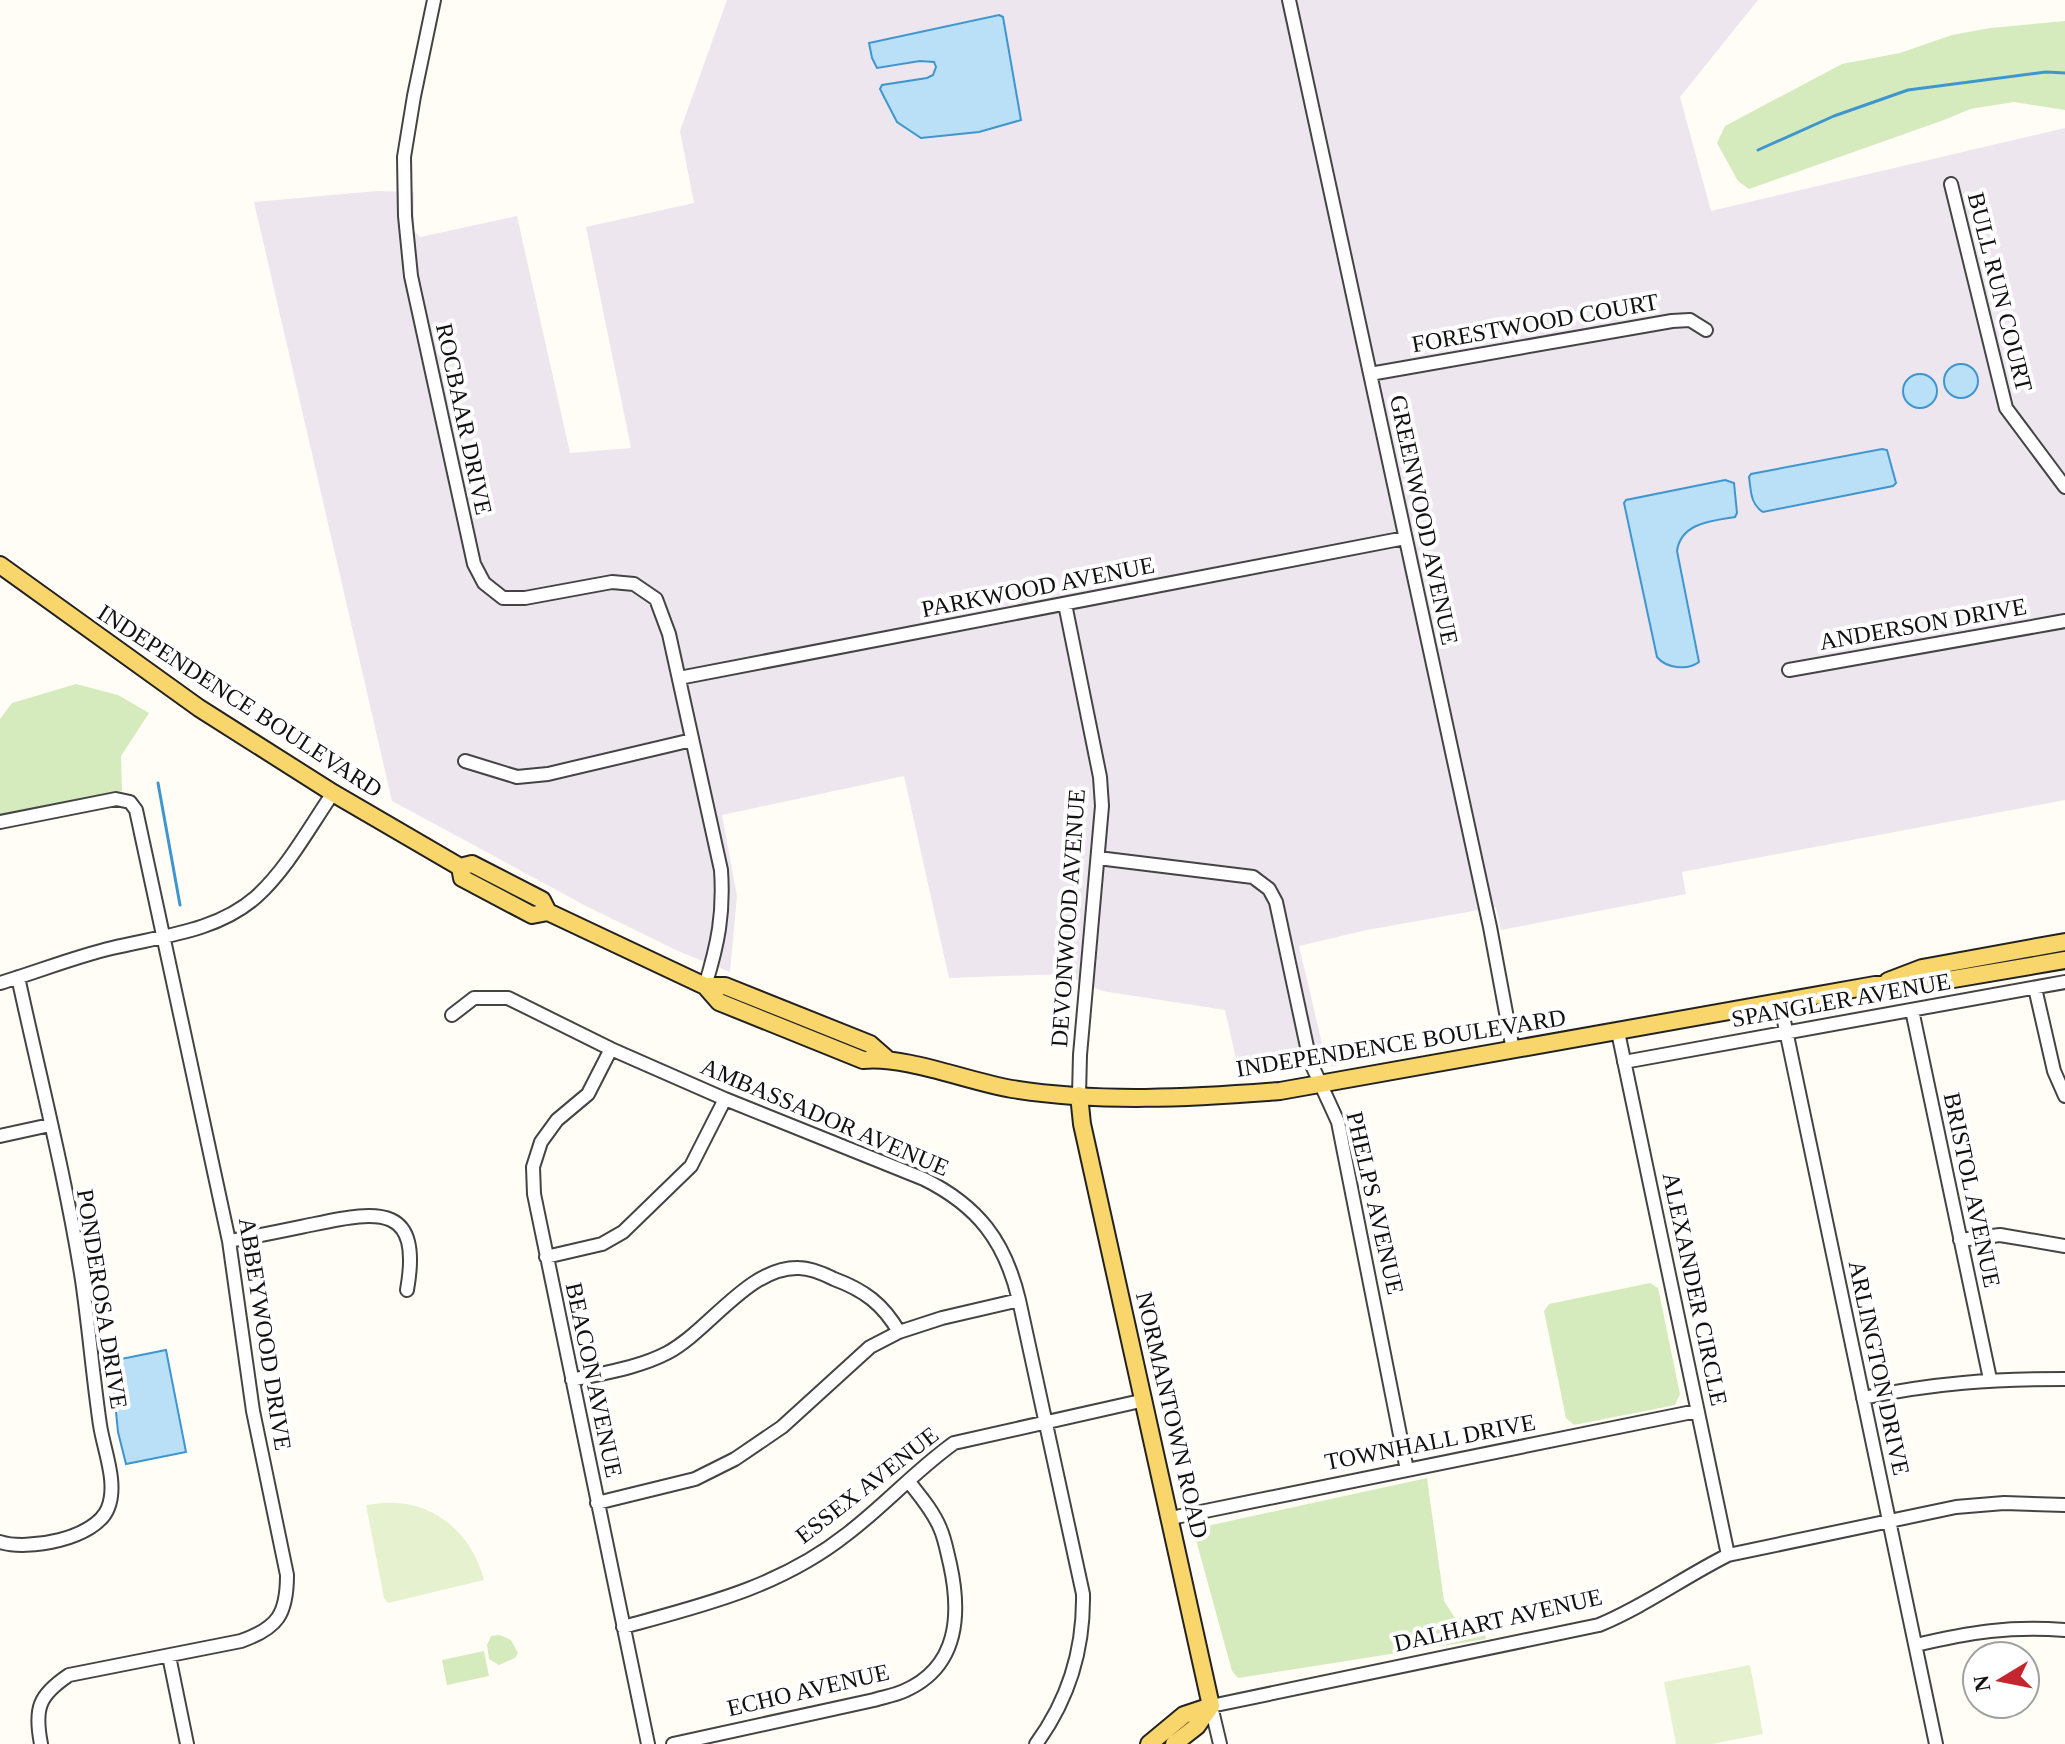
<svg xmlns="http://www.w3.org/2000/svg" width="2065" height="1744" font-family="Georgia,serif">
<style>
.industrial{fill:#eee6ef}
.green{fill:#d5ebbd}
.pitch{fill:#e6f2cf}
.water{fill:#b9e0f7;stroke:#3f96cf;stroke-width:2}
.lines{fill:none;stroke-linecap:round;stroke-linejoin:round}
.stream{stroke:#3f96cf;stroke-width:3}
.minor-casing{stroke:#444;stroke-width:16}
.major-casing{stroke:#222;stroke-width:20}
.minor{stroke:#fff;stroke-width:12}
.major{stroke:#f9d66b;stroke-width:16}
.labels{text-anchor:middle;stroke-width:8;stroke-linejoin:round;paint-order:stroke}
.street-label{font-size:24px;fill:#111;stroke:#fff}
</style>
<rect width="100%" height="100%" fill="#fffdf5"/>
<!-- industrial -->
<path class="industrial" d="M727,0H1758L1680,97L1711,211L2065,128V800L1682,872L1686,894L1501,930L1496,907L1367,930L1299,946L1325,1056L1338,1066L1239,1072L1225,1010L1102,991L1065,974L949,978L904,776L722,815L737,896L730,972L678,951L586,906L392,801L254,202L377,191L414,192V231L420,237L517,216L570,453L631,448L586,227L694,203L680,131Z"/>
<!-- green -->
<path class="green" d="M2065,21V110L2014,102L1970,109L1944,120L1749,189L1738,181L1717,143L1725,126L1842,64L1900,53L1952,35L1990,28Z
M76,684L118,695L149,713L121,756L122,791L0,814V719L12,703Z
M1650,1283L1658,1288L1680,1394L1675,1405L1574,1425L1566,1418L1544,1311L1549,1304Z
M1427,1478L1444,1601L1455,1618L1482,1619L1486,1639L1238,1678L1232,1671L1193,1529Z
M500,1635L511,1640L518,1653L515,1658L499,1665L489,1659L487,1645L491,1636Z
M484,1651L489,1676L447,1685L442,1660Z"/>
<!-- pitch -->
<path class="pitch" d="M383,1503C433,1499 472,1533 484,1580L388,1603L384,1598L366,1505Z
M1750,1665L1763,1734L1712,1744H1676L1664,1682Z"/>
<!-- water -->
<path class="water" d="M999,15L1003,17L1021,120L979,132L921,138L897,122L880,89L882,85L927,78L933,75L936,67L934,62L920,61L877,68L872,58L869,43Z
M1944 381a17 17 0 1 1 34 0a17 17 0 1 1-34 0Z
M1903 391a17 17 0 1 1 34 0a17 17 0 1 1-34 0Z
M1882,449L1887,450L1896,483L1893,486L1763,512C1750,504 1751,490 1749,477L1751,474Z
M1725,480L1734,483L1737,513L1735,517C1711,521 1681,523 1677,551L1699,662C1687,671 1666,668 1657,657L1624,503L1626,500Z
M166,1350L186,1452L126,1464L118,1432L111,1361Z"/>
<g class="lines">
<!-- stream -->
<path class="stream" d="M1758,150L1834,116L1908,90L2046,72L2065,73
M158,783L180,905"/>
<!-- minor casing -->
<g class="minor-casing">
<path id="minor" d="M434,0L414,96L404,157L405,216L411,276L474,564L484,583L503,598H525L612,582L634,584L656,599L669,634L721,870C724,914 718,944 705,986
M1289,0L1490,927L1513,1050
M1951,184L2006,408L2065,487
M1370,374L1672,321L1690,320L1706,330
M1065,604L1100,777L1102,806L1080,1055L1079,1095
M1789,670L2065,621
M679,678L1405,538
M465,761L517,777L548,774L692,740
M0,822L116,799L130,802L136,810L229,1241L253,1411L287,1575C287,1614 278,1628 241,1641L69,1675C39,1695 34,1708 41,1744
M1098,858L1253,877L1269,889L1276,902L1310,1061L1338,1122L1407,1470
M0,983C37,972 74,957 112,948C161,936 216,932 256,897C287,869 309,828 333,793
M2035,988L2054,1071L2065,1096
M1780,1002L1936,1744
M1912,1010L1990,1379
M452,1015L474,998H508L611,1049L725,1099L924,1179C978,1206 1005,1241 1019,1300L1083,1594C1084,1650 1069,1699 1036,1744
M1618,1032L1728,1555
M611,1049L588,1094L557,1120L541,1142L533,1167L534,1194L648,1744
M1624,1062L2065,982
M0,1136L50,1125
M1960,1240L2000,1235L2065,1246
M229,1241C258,1236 286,1230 315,1224C380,1210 422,1205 407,1290
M546,1257L602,1244L623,1232L691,1166L725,1099
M572,1380C603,1373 638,1368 667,1353C709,1331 749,1266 799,1268C810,1268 824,1274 834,1279C864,1290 883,1304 899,1332
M1863,1398C1934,1383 1992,1379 2065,1379
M597,1503L695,1479L735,1459L782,1427L870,1347L899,1332L942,1318L1019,1300
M1171,1518L1697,1411
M0,1542C27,1551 96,1539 108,1508C118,1483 104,1451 100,1425C93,1377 89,1328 82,1280C66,1179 40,1078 18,977
M623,1627C704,1605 780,1587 847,1534C884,1506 916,1470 954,1443L1145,1400
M1916,1645C1971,1632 2009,1626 2065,1630
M169,1656L187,1744
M673,1744L874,1700C884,1697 895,1695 904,1691C959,1667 961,1614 950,1564C947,1552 945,1539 940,1528C933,1511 920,1496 909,1482
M1220,1744L1211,1706L1599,1625C1645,1606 1684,1577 1728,1555L1956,1507L2004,1503L2065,1505"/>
</g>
<!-- major casing -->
<g class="major-casing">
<path id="major" d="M0,565L199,708L333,793L460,867L462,878L532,915L548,912
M460,867L472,864L542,900L548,912L705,986H725L870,1044L886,1058
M1888,981L1922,968L2065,942
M705,986L719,1002L863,1060C907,1056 966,1081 1012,1089C1099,1103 1192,1098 1280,1091L1875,985L1924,984L2065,960
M1079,1095L1082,1124L1211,1706
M1149,1744L1184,1715L1211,1706
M1174,1744L1197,1726L1211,1706"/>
</g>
<!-- minor -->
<use href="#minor" class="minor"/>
<!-- major -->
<use href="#major" class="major"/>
</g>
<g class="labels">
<!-- street labels -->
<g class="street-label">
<text transform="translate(2000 292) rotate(76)" y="8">BULL RUN COURT</text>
<text transform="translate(1535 323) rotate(-10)" y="8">FORESTWOOD COURT</text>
<text transform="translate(464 419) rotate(78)" y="8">ROCBAAR DRIVE</text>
<text transform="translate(1424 520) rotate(78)" y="8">GREENWOOD AVENUE</text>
<text transform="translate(1038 587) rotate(-11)" y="8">PARKWOOD AVENUE</text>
<text transform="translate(1923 624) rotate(-10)" y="8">ANDERSON DRIVE</text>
<text transform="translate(240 701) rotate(33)" y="8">INDEPENDENCE BOULEVARD</text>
<text transform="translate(1068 918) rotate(-86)" y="8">DEVONWOOD AVENUE</text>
<text transform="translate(1841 1000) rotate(-10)" y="8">SPANGLER AVENUE</text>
<text transform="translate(1401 1043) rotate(-9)" y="8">INDEPENDENCE BOULEVARD</text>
<text transform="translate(825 1117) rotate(23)" y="8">AMBASSADOR AVENUE</text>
<text transform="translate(1972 1190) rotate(78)" y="8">BRISTOL AVENUE</text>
<text transform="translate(1375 1203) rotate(77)" y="8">PHELPS AVENUE</text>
<text transform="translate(1695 1289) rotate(78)" y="8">ALEXANDER CIRCLE</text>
<text transform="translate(102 1299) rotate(81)" y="8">PONDEROSA DRIVE</text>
<text transform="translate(265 1334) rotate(81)" y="8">ABBEYWOOD DRIVE</text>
<text transform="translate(1879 1368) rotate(78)" y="8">ARLINGTON DRIVE</text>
<text transform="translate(594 1380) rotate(78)" y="8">BEACON AVENUE</text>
<text transform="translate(1172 1415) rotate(77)" y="8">NORMANTOWN ROAD</text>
<text transform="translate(1430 1442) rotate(-11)" y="8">TOWNHALL DRIVE</text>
<text transform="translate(867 1485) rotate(-38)" y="8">ESSEX AVENUE</text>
<text transform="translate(1498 1620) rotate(-13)" y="8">DALHART AVENUE</text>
<text transform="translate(808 1690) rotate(-13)" y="8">ECHO AVENUE</text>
</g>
</g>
<!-- north arrow -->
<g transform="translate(2001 1680) rotate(260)"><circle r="38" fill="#ffffff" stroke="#a0a0a0" stroke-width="2"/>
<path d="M0-6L14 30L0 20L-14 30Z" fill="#c4262e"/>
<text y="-12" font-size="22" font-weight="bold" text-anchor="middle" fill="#111111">N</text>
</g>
</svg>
